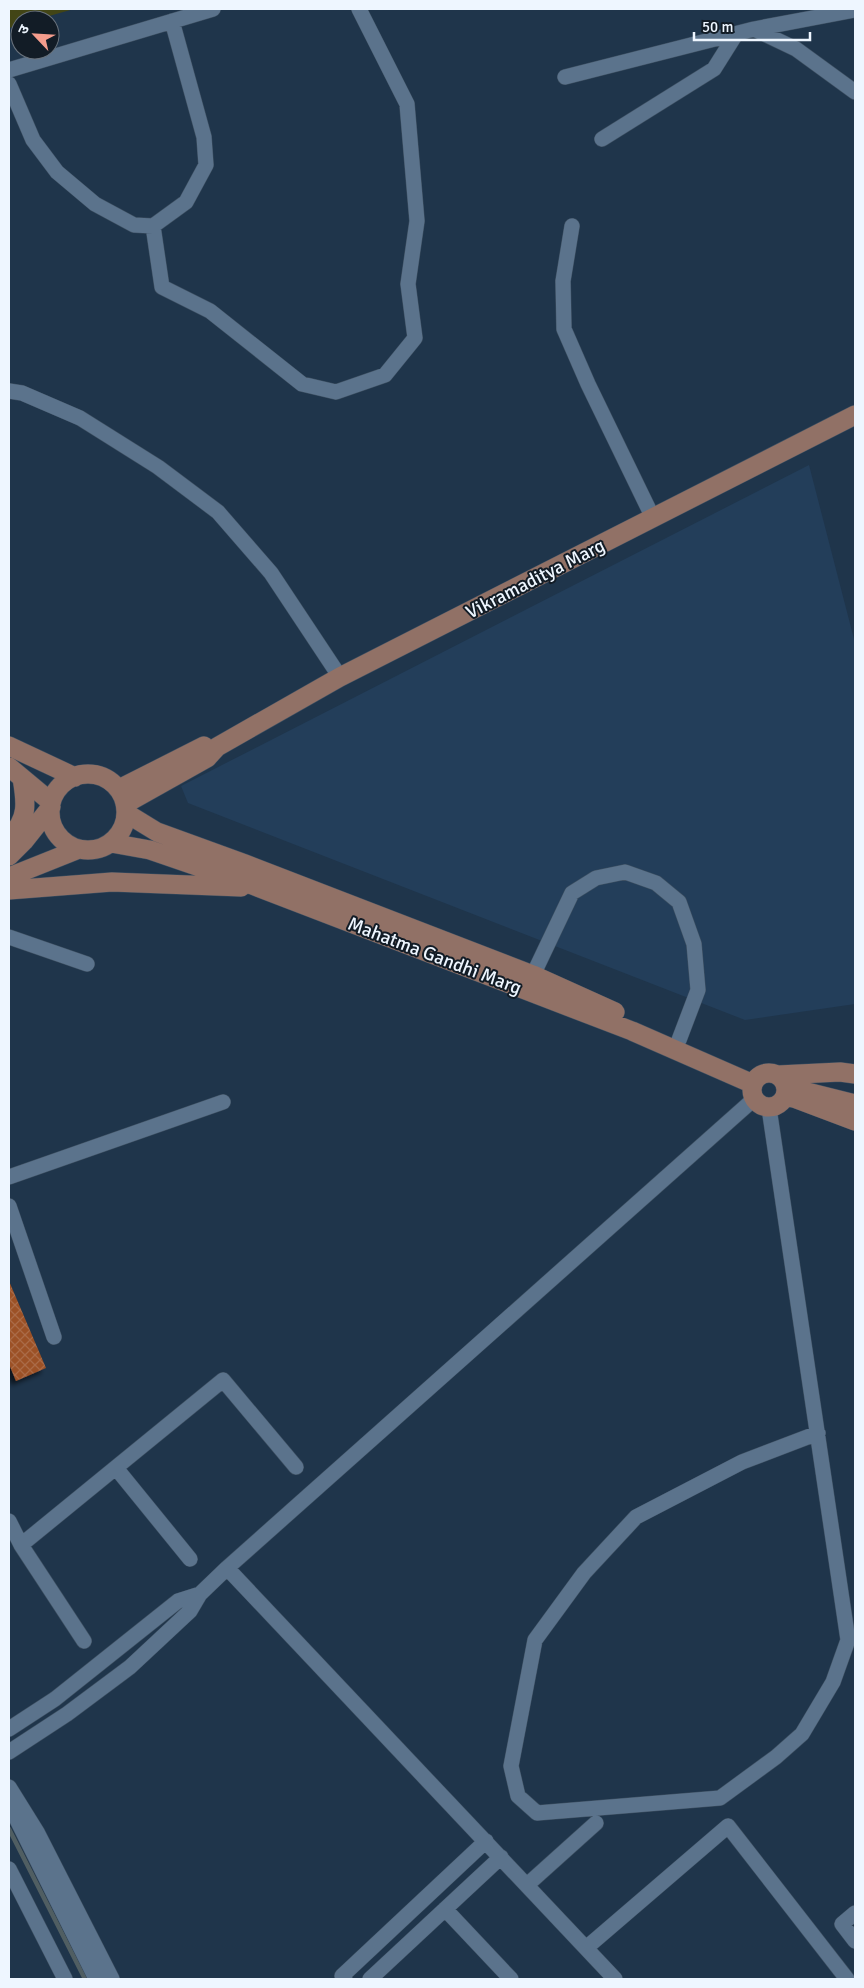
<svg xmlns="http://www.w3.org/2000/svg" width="864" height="1988" font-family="Signika,'Noto Sans Devanagari',sans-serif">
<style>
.built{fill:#233e5a}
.grass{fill:#424516}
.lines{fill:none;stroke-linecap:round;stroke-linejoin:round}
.stream{stroke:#505e62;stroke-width:4.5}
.building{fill:url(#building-cross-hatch);filter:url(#shadow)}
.minor-casing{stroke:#3e5062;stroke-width:16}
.major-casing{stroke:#3e5062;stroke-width:20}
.minor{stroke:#5b738c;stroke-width:15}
.major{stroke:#917166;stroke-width:19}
.labels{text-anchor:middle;stroke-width:4;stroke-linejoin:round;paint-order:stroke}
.street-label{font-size:19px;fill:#eef6ff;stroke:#121c26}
</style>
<defs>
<pattern id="building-cross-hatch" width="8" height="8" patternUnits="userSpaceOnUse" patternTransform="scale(1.25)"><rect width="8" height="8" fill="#9c5126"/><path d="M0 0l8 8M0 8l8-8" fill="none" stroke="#aa6b47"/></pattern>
<filter id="shadow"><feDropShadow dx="-4.5" dy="4.5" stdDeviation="2.5" flood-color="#0009"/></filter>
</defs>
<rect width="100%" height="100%" fill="#1f354b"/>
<!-- built -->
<path class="built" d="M809,465L855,643V1004L745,1020L188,803L181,786Z"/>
<!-- grass -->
<path class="grass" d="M9,9H74L35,20H20V25L9,28Z"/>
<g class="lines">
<!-- stream -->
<path class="stream" d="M9,1829L85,1979"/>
</g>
<!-- building -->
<path class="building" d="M9,1281L46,1368L16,1381L9,1364Z"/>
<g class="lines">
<!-- minor casing -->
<g class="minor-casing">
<path id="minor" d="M754,29L796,49L855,92
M9,70L213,9
M565,77L754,29L855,10
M9,84L33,140L57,172L95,204L134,225L153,226L186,202L206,165L204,137L172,21
M602,139L714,69L736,34
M153,226L162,287L210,311L302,384L336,392L385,375L415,338L408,284L417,221L407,104L359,9
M572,226L563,281L564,329L588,384L653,518
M9,391L22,393L80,418L158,467L218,512L271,573L340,677
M9,937L87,964
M533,975L572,893L596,878L625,872L656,883L679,902L694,944L698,990L679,1040
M769,1108L848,1640L833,1682L802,1734L776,1757L720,1798L537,1813L518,1796L511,1766L535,1640L584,1573L636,1517L742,1462L818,1433
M9,1177L223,1102
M9,1206L54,1337
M116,1468L190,1559
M9,1521L21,1545L84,1641
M21,1545L223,1380L296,1467
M227,1568L615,1979
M9,1729L55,1699L178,1601L200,1594
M9,1752L67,1714L130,1667L190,1611L200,1594L227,1568L754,1099
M9,1787L37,1832L112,1979
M9,1804L96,1979
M9,1869L65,1979
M527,1885L596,1823
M445,1909L511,1979
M855,1913L842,1924L855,1941
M586,1948L728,1826L847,1979
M345,1979L342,1976L486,1841
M370,1979L501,1857"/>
</g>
<!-- major casing -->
<g class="major-casing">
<path id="major" d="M9,746L75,777
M9,767L51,802
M50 812a38 38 0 1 1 76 0a38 38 0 1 1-76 0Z
M119,789L204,746
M125,804L207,758L217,747L340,677L855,415
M126,813L157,832L245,864L533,975L615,1012
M9,837C29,820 26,801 22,778
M111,843L150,850L252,885L632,1031L753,1084
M9,856L24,841L51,807
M9,877L79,849
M9,890L112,882L241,887
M752 1090a17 17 0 1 1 34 0a17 17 0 1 1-34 0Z
M778,1075L840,1072L855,1074
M795,1089L855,1104
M786,1095L855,1121"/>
</g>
<!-- minor -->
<use href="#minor" class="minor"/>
<!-- major -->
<use href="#major" class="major"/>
</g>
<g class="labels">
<!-- street labels -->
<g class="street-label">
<text transform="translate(535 578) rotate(-27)" y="7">Vikramaditya Marg</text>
<text transform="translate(435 955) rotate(21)" y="7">Mahatma Gandhi Marg</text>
</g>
</g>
<!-- border -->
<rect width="864" height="1988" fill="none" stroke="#eef6ff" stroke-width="20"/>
<!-- north arrow -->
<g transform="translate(35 35) rotate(295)"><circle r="24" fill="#121c26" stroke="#6a737d"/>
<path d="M0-4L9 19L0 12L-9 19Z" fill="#f59d8d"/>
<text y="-8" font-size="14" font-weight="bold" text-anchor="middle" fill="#eef6ff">उ</text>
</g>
<!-- scale -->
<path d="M694 32v8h116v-8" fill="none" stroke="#eef6ff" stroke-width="2.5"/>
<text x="702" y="32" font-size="15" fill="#eef6ff" stroke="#121c26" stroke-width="4" paint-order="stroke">50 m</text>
</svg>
